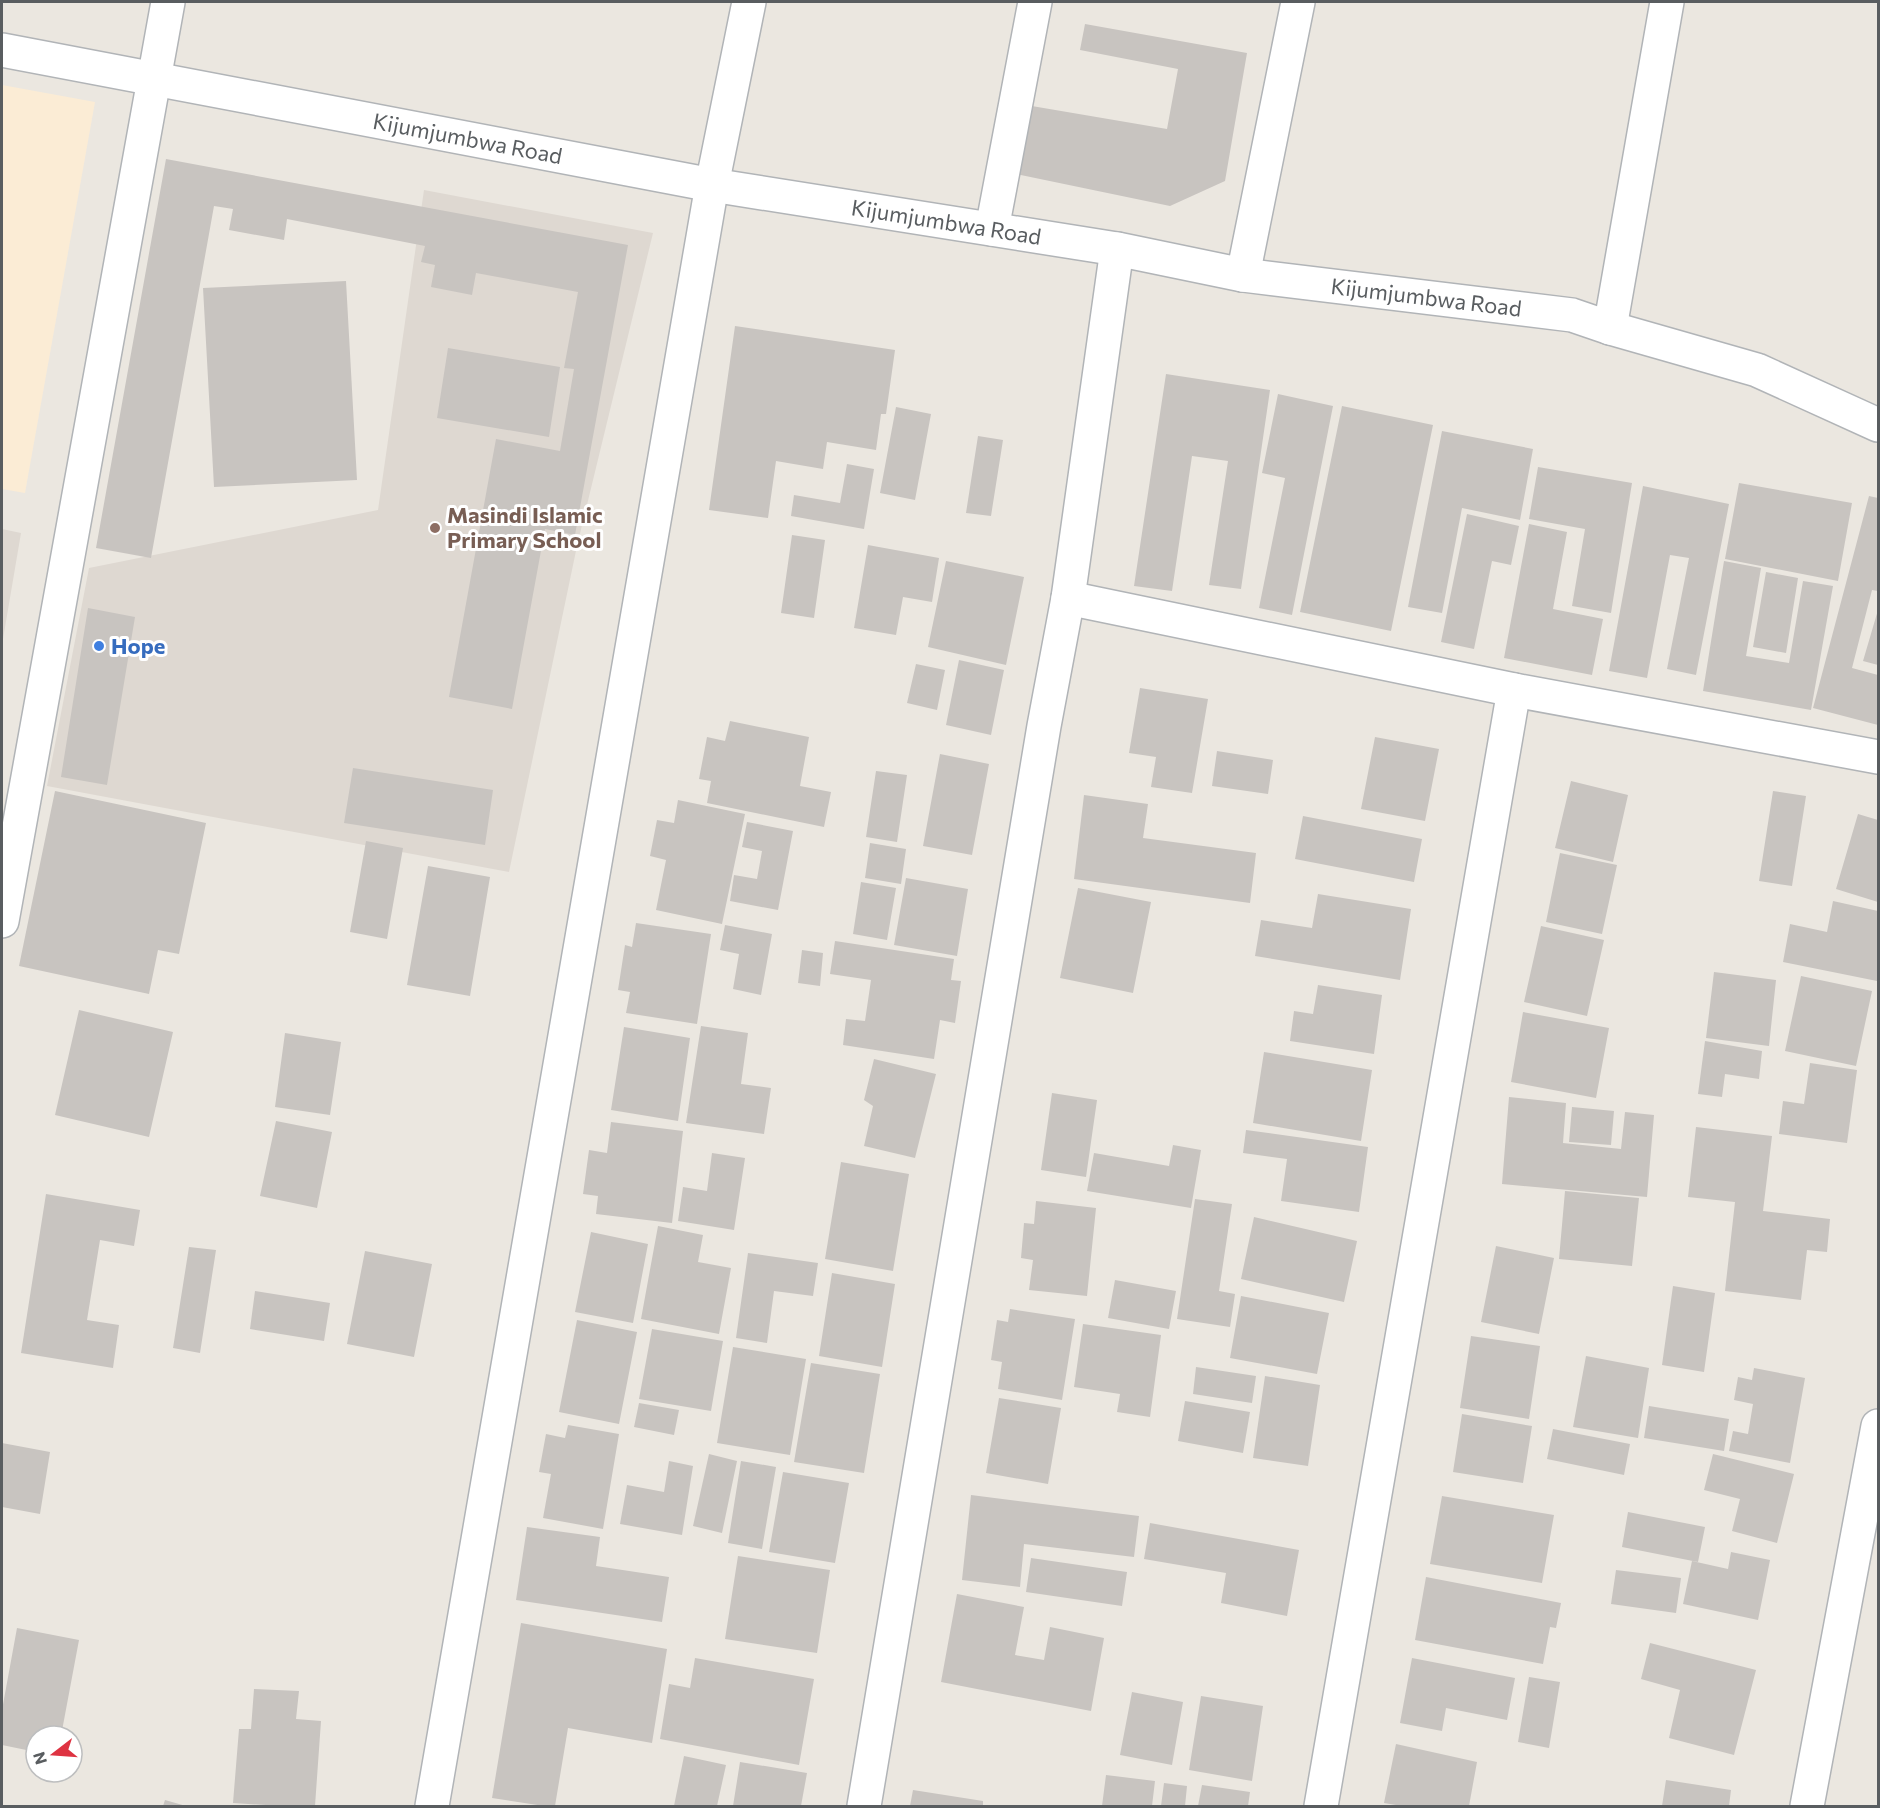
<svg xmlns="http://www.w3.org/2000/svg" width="1880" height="1808" font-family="Commissioner,sans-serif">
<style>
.commercial{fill:#fbecd5}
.education{fill:#ded8d1}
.building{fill:#c8c4c0}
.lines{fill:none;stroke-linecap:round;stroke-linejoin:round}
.street-casing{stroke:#b1b4b7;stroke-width:36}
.street{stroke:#fff;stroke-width:33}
.education-dot{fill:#8d6e63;stroke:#fff;stroke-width:2}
.shop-dot{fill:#3f7fe0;stroke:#fff;stroke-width:2}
.labels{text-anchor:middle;stroke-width:6;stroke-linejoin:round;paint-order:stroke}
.street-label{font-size:22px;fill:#595d60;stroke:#fff}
.education-label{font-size:22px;font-weight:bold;fill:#785e54;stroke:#fff;text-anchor:start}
.shop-label{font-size:22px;font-weight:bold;fill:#366cbe;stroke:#fff;text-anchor:start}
</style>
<rect width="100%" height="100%" fill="#ebe7e0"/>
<!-- commercial -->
<path class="commercial" d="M2,85L95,102L25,493L2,489Z"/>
<!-- education -->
<path class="education" d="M424,190L653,233L577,546L509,872L47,786L89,568L378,510Z
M2,529L21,533L2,645Z"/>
<!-- building -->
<path class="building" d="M1085,24L1247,53L1225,181L1170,206L1006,172L1020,104L1167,129L1178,69L1080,50Z
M166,159L628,245L575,535L545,529L512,709L449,697L496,439L560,451L574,369L564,368L578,292L476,273L472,295L431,287L435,265L421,262L425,246L287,219L284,240L229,230L233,209L214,206L151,558L96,548Z
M346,281L357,480L214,487L203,288Z
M735,326L895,350L886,414H881L876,450L827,442L823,469L776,461L768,518L709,510Z
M448,348L560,367L549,437L437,418Z
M1166,374L1270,390L1241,589L1209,585L1228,461L1192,456L1172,591L1134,586Z
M1278,394L1333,406L1292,615L1259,608L1285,478L1262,473Z
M1342,406L1433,425L1391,631L1300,612Z
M896,407L931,414L915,500L880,493Z
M1442,431L1533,449L1520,520L1462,508L1442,613L1408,607Z
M978,436L1003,440L991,516L966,513Z
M847,464L874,469L864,529L791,516L794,495L840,503Z
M1538,467L1632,483L1611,613L1572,606L1585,529L1529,519Z
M1739,483L1852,503L1838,581L1725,559Z
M1643,486L1729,504L1696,675L1667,669L1689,558L1670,555L1647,678L1609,671Z
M1869,496L1878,498V591L1872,590L1852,668L1878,675V725L1813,708Z
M1467,514L1519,526L1511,565L1492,561L1474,649L1441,642Z
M1529,524L1567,532L1553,609L1603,619L1592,675L1504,658Z
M792,535L825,540L814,618L781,613Z
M868,545L939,558L932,602L903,597L896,635L854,628Z
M946,561L1024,577L1006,665L928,647Z
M1724,561L1761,568L1746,656L1789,663L1803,581L1833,586L1811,710L1703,691Z
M1766,572L1798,578L1786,653L1753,647Z
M88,608L135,617L107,785L61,777Z
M1878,610V665L1863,661Z
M959,660L1004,670L991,735L946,725Z
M916,664L945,670L937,710L907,703Z
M1140,688L1208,699L1192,793L1151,787L1156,757L1129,753Z
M730,721L809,737L800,786L831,792L824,827L707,803L711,781L699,779L707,737L725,741Z
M1375,737L1439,749L1425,821L1361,809Z
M1217,751L1273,760L1268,794L1212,786Z
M940,754L989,764L972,855L923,846Z
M353,768L493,790L485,845L344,823Z
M876,771L907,775L897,842L866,837Z
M1571,781L1628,795L1613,862L1555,848Z
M55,791L206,823L179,954L158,950L149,994L19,966Z
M1773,791L1806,796L1792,886L1759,881Z
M1084,795L1148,804L1143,838L1256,853L1250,903L1074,879Z
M678,800L745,814L722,924L656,910L666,860L650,856L657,820L674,823Z
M1858,814L1878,820V902L1836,889Z
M1303,816L1422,839L1414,882L1295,859Z
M747,822L793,831L778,910L730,901L734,875L757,879L762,851L742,847Z
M366,841L403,848L387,939L350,932Z
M870,843L906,849L901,884L865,878Z
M1560,853L1617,865L1602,934L1546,922Z
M428,866L490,877L470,996L407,985Z
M906,878L968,889L957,956L894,945Z
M861,882L896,888L887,940L853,934Z
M1078,888L1151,902L1133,993L1060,978Z
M1318,894L1411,909L1400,980L1255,956L1261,920L1312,928Z
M1833,901L1878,911V973L1877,981L1783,962L1790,924L1827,932Z
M636,923L711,934L697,1024L626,1013L630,992L618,990L625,945L632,947Z
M725,925L772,934L761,995L733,989L739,954L720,950Z
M1541,926L1604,940L1587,1016L1524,1002Z
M835,941L954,959L951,980L961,981L955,1023L940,1020L934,1059L843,1045L846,1019L865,1021L871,980L830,974Z
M802,950L823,953L820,986L798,983Z
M1714,972L1776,980L1769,1046L1706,1038Z
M1801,976L1872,991L1856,1066L1785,1051Z
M1318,985L1382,995L1374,1054L1290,1041L1294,1011L1313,1014Z
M79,1010L173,1032L149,1137L55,1115Z
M1523,1012L1609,1028L1596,1098L1511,1082Z
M701,1026L748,1033L741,1084L771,1088L764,1134L686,1123Z
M624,1027L690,1038L678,1121L611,1110Z
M285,1033L341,1042L330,1115L275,1107Z
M1705,1041L1762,1051L1759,1079L1725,1074L1722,1097L1698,1094Z
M1264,1052L1372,1070L1361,1141L1253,1123Z
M874,1059L936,1074L915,1158L864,1146L873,1106L864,1100Z
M1810,1063L1857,1070L1847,1143L1779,1134L1783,1101L1804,1104Z
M1052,1093L1097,1100L1086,1177L1041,1170Z
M1509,1097L1566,1103L1563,1143L1621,1149L1625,1112L1654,1115L1647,1197L1502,1184Z
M1572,1107L1614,1111L1611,1145L1569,1142Z
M276,1121L332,1132L317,1208L260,1196Z
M611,1122L683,1131L672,1223L596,1214L598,1196L583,1194L589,1150L607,1153Z
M1696,1127L1772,1136L1763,1211L1830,1219L1827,1252L1807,1250L1801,1300L1725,1291L1735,1202L1688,1197Z
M1246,1130L1368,1147L1359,1212L1281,1201L1287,1159L1243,1153Z
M1173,1145L1201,1150L1191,1208L1087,1191L1094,1153L1169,1166Z
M712,1153L745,1158L734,1230L678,1221L683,1187L707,1191Z
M841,1162L909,1174L893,1271L825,1259Z
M1565,1191L1639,1198L1632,1266L1559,1259Z
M46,1194L140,1210L134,1246L100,1240L87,1320L119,1325L113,1368L21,1353Z
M1195,1199L1232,1204L1219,1291L1235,1294L1230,1327L1177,1319Z
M1036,1201L1096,1208L1087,1296L1029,1290L1033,1260L1021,1258L1024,1223L1034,1224Z
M1254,1217L1357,1241L1344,1302L1241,1279Z
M658,1226L703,1235L698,1262L731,1268L719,1334L641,1319Z
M591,1232L648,1244L633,1323L575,1312Z
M1496,1246L1554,1258L1539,1334L1481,1322Z
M189,1247L216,1250L200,1353L173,1348Z
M365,1251L432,1264L414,1357L347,1344Z
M748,1253L818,1263L813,1296L774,1291L767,1343L736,1338Z
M832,1273L895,1284L882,1367L819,1356Z
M1115,1280L1176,1291L1169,1329L1108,1318Z
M1673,1286L1715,1293L1704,1372L1662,1365Z
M255,1291L330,1303L324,1341L250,1329Z
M1241,1296L1329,1313L1317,1374L1230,1358Z
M1010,1309L1075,1319L1062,1400L998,1389L1002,1362L991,1360L997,1320L1008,1322Z
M577,1320L637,1332L619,1424L559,1412Z
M1083,1324L1161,1335L1150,1417L1117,1412L1120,1394L1074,1387Z
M652,1329L723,1341L711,1411L639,1399Z
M1471,1336L1540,1346L1529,1419L1460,1408Z
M733,1347L806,1359L790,1455L717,1443Z
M1586,1356L1649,1368L1638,1438L1573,1427Z
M811,1363L880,1374L864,1473L794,1462Z
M1196,1367L1256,1376L1252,1403L1193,1394Z
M1754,1368L1805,1378L1790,1463L1729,1451L1733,1431L1748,1434L1753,1404L1734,1400L1738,1377L1752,1380Z
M1265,1376L1320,1385L1308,1466L1253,1458Z
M999,1398L1061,1408L1048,1484L986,1473Z
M1185,1401L1250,1412L1243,1453L1178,1441Z
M639,1403L679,1410L674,1435L634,1427Z
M1649,1406L1729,1419L1724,1451L1644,1438Z
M1462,1414L1532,1426L1523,1483L1453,1472Z
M568,1425L619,1434L603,1529L543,1518L551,1474L539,1472L546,1434L565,1438Z
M1553,1429L1630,1444L1624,1475L1547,1459Z
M2,1443L50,1452L40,1514L2,1507Z
M709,1454L737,1461L722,1533L693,1526Z
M1713,1454L1794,1474L1777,1543L1732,1531L1740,1499L1704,1490Z
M669,1461L693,1466L682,1535L620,1524L627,1485L664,1492Z
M741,1461L776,1467L762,1549L728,1543Z
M783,1472L849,1483L835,1563L769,1552Z
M971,1495L1139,1516L1134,1557L1024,1544L1020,1587L962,1580Z
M1442,1496L1554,1515L1542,1583L1430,1564Z
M1628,1512L1705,1527L1698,1562L1622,1547Z
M1150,1523L1299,1550L1287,1616L1221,1603L1226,1573L1144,1559Z
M527,1527L600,1537L596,1566L669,1577L662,1622L516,1600Z
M1731,1552L1770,1560L1758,1620L1683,1604L1692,1561L1728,1569Z
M738,1556L830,1570L817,1653L725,1639Z
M1031,1558L1127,1572L1122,1606L1026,1592Z
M1616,1570L1681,1578L1676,1613L1611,1604Z
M1426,1577L1561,1603L1556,1628L1550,1627L1543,1664L1415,1640Z
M957,1594L1024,1607L1015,1655L1044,1660L1050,1627L1104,1638L1091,1711L941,1682Z
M521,1623L667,1649L652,1743L568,1728L555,1806H544L492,1798Z
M17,1628L79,1640L61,1736H36V1752L2,1745V1710Z
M1650,1643L1756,1670L1734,1755L1669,1738L1680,1690L1641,1679Z
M695,1658L814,1679L799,1765L660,1739L669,1684L690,1688Z
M1412,1658L1515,1678L1507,1720L1446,1708L1442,1731L1400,1723Z
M1529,1677L1560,1682L1549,1748L1518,1742Z
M254,1689L299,1691L296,1719L321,1721L315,1806H282L233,1803L239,1729H251Z
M1132,1692L1183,1702L1172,1765L1120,1755Z
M1201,1696L1263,1706L1252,1781L1189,1770Z
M1396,1744L1477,1762L1469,1806H1402L1384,1803Z
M684,1756L726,1765L717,1806H674Z
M740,1762L807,1773L801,1806H733Z
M1106,1775L1155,1781L1152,1806H1102Z
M1666,1780L1731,1790L1729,1806H1662Z
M1164,1783L1187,1786L1185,1806H1161Z
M1202,1785L1250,1792L1248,1806H1198Z
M913,1790L983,1801V1806H910Z
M165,1800L186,1806H163Z"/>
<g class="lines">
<!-- street casing -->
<g class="street-casing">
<g id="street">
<path id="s1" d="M2,50L712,185L1117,249L1243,275L1572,315L1610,328L1757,370L1878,425"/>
<path d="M992,229L1035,2"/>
<path d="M1243,275L1298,2"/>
<path d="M1610,328L1667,2"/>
<path d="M1068,598L1514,690L1878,757"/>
<path d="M2,921L168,2"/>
<path d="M432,1806L712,185L749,2"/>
<path d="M864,1806L1044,726L1068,598L1117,249"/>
<path d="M1321,1806L1514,690"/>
<path d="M1807,1806L1878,1426"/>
</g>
</g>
<!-- street -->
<use href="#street" class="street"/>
</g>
<!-- markers -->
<circle class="education-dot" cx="435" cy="528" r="6"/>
<circle class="shop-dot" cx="99" cy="646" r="6"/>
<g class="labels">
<!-- street labels -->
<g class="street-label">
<text dy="8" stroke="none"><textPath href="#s1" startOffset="474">Kijumjumbwa Road</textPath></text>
<text dy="8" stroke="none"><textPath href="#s1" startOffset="960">Kijumjumbwa Road</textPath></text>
<text dy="8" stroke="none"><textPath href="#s1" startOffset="1446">Kijumjumbwa Road</textPath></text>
</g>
<!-- education labels -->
<g class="education-label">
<text x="447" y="523">Masindi Islamic<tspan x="447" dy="25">Primary School</tspan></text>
</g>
<!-- shop labels -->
<g class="shop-label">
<text x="111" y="654">Hope</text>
</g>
</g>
<!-- border -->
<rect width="1880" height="1808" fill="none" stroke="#595d60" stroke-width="6"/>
<!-- north arrow -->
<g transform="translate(54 1754) rotate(253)"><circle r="28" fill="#ffffff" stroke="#bdbebf" stroke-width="1.5"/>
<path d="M0-4.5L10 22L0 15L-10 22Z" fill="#de3342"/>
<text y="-9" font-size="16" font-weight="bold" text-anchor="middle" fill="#595d60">N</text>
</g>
</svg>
